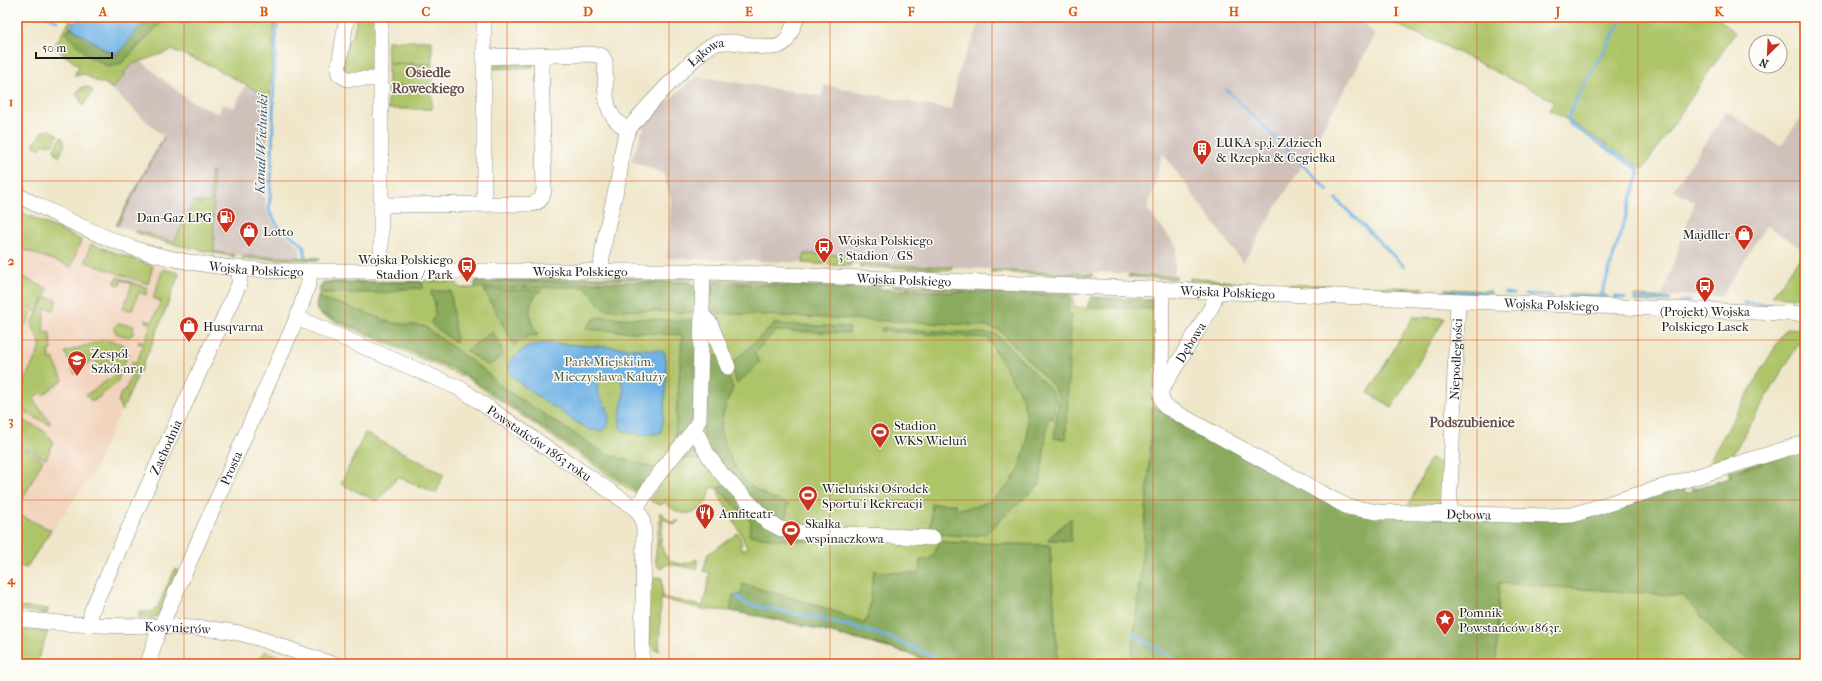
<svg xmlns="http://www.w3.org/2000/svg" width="1822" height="681" font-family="'IM FELL French Canon',serif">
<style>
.built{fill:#f2d4be}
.industrial{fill:#cfc0ba}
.green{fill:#aec469;stroke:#657042}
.forest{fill:#8aaa5d;stroke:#53633c}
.water{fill:#70b2e5;stroke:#466780}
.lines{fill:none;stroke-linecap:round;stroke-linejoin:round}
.stream{stroke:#70b2e5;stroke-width:3}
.minor-casing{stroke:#868274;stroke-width:16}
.minor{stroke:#fff;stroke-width:15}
.grid{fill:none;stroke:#de560d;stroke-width:1;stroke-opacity:0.55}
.labels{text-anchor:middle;stroke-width:3;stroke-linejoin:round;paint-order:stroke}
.street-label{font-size:13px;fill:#1c1c1c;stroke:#fdfcf7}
.poi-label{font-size:13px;fill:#1c1c1c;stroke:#fdfcf7;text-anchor:start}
.park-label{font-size:13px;fill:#565f3b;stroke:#fdfcf7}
.neighbourhood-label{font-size:14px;font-weight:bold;fill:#684c4a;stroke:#fdfcf7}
.water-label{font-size:14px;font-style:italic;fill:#3e586c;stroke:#fdfcf7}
.neatline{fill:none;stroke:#de560d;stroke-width:1.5}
.grid-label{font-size:13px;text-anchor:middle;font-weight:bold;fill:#de560d}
</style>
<rect width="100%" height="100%" fill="#fdfcf7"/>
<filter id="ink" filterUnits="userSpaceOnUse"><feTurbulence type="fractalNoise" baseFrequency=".025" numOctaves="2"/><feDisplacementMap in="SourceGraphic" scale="8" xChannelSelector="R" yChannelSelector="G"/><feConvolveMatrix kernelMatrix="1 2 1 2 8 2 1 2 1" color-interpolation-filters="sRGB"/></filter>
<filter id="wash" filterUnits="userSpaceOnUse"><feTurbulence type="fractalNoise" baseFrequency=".012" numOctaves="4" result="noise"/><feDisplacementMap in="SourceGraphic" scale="16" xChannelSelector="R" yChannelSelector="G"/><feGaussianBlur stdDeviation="0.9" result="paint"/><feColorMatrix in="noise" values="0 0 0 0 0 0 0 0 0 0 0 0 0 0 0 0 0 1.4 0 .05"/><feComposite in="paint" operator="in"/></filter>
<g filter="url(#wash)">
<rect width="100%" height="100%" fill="#f0e7cb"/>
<!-- built -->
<path class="built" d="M17,210L58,231L113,253L153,266L179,273L152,344L92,474L85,486L80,491L26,570L17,566Z"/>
<!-- industrial -->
<path class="industrial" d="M983,17H1359L1375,36L1304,161L1243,263L1162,152L1155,186L1147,209L1177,247L1174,275L667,258L671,200L663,173L631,161L647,120L696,76L822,96L825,85L951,110L959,70Z
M142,62L187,99L218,114L223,104L234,108L245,86L270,98L264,195L267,213L277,228L300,247V258L243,256L220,253L168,243L116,225L164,137L107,85L133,64Z
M1727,111L1780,146L1805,112V247L1803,250L1767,225L1722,296H1662L1695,201L1673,190Z"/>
<!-- green -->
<path class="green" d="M165,17H275L270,98L209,65L172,50L133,64L124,72L125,75L112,89L103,82L101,84L84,74L74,76L79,66L54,47L70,20L73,22L69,25L71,28L65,33L122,63Z
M357,17H378L376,68H370V75L347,74L344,64L348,42L353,36Z
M1380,17H1717L1735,33L1643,169L1566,119L1549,110L1554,101L1445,46Z
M387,41H432V64L388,63Z
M526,63L533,65V67L489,69L494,64Z
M388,64L432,65V87L388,86Z
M82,87H87L93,91L83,106L76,93Z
M388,87H432V109H388Z
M48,129L58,135L53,144L43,145L40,149L33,145L43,130L46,132Z
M61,137C68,143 62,150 59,157L56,154L54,148Z
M164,137L124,212L118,226L116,225Z
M210,172H213L214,252L235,255L234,257L168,243L134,232L136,230L174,242L194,201L198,203L211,202Z
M17,210L81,240L71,267L17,247Z
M91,244L153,266L148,284L85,262Z
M1805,251V298L1772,296Z
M805,254L850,255V266L803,263Z
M243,256L320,258V260L243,259Z
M860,264L952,267L951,270L860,267Z
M163,269L179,273V275L152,344L122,411L118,401L121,393L125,391L135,367L131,365L132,361L136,363L143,346L138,343L139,341L144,343L151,325L145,322L146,320L152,322L161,301L153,298Z
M991,270L1079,273L1093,274V276L991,272Z
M17,274L48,289L37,312L17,302Z
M1128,275L1177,276L1176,279L1128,277Z
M494,276L693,278L694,279L477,280Z
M117,277L148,288L146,295L139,292L132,310L123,309L132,284L121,280L120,285L114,283Z
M1190,278L1236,282V286L1190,285Z
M712,279L881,284V287L710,281Z
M453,281L457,283L459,288H475V282L477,281L691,282L697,289L693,418L639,493L630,490L467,378L325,317L319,314L320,313L316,309L320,287L324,282Z
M713,283L1072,296L1074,306L1086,309L1091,297L1157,300L1155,395L1334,505L1518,519L1686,493L1692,491L1690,484H1691L1693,489L1730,478L1728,471L1805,448V664H930L917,656L791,622L730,611L703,609L661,599L659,651L654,649L647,641L649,581L655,577L662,578V597L703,606L710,573L703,571L708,554L738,533L742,544L740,545L742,550L747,548L740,532L720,497L718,489L711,487C709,513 682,523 665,502L661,505L652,502L650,499L686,445L706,326C710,312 710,298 713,283Z
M1247,283L1423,288L1419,294L1247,288Z
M893,285L1076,292L1078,295L893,287Z
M1445,289L1491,291L1490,295L1445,294Z
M1569,294L1606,295V302L1569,300Z
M1634,296L1671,298L1669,302L1634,301Z
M46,297L57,300L54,310L45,308L43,332L50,333L52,350L48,351L50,359L53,358L63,380L43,395L41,392L33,399L51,423L49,424C41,420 31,417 24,411C9,399 35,362 40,348V342L31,324Z
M20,307L32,313L26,325L17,320V312Z
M1413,317L1445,318L1392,407L1368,393Z
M118,323L134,326L133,334L129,337L117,334L113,328Z
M1786,328L1805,329V333L1732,455L1708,463Z
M104,340C114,342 128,342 128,354L117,383L94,401H91L86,395L118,373L108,360L99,366L94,359L75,374L65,352Z
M17,418C29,424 49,429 53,443L46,459L17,444Z
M365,433L444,474L436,493L398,477L377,501L341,484Z
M17,446L43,460L17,510Z
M1430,459L1447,466L1445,506H1408Z
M660,512L671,522L679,521L674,525L663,518L661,542H657Z
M17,514L51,530L26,568L17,564Z
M657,544H661C665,564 681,568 697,559V569L668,564L660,569C653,563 656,552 657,544Z
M175,569L179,571L158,615L153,618H139V612H151L157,608Z
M17,607L48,609L47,614L17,610Z
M17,630L48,632L36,664H17Z
M264,651L298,663V664H259Z"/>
<!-- forest -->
<path class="forest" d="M152,17H167L122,63L109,67L88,56L65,33L71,28L81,33L110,54H117L140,25H144L146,20Z
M477,281L691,282L697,289L698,313L605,309C596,305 593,292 584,287L475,288V282Z
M324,282H422L423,288L402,289L388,293H319L322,283Z
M713,283L1070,296L1068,314H1071L1066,439L1054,438L1059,397L1053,386L999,330L989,327L976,325L716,313L711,310L708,294Z
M484,290H542C526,301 527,320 538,335L529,336L514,345Z
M432,291H451L456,343L432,325L431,322L436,313L434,312L435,304L431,293Z
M318,297L349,307L360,312L361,311L393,323L424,326L485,371L503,388L606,454L657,469L641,493L460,371L318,312L316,306Z
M1091,297L1154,300L1155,309L1087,307Z
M599,317L698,321L693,418L680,438L675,436L682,335L585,329L594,319Z
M774,324L849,327V333L776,331L754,353L760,362L737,384L730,365Z
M881,328L996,334L1052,391L1055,399L1053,418H1048L1040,484L985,534L971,536L930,534L932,504H956V509L974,507L990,501L1009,485L1019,470L1027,442V418L1022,397L988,338L881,331Z
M492,332L500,344L502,354L496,362L487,365L466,351Z
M705,354L720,356L733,388C728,400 722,413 721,426C720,433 724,443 727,450C740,482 755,493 788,504L786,519L768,517L723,471L703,435Z
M1152,406L1334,506L1576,521L1683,487L1686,493L1731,478L1730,473L1805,449V664H1755L1723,642L1684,596L1499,583L1496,664H1148L1131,660C1141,575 1149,491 1152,406Z
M691,439L710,462L690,458L675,459Z
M721,485L729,486L759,517L820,537V542L774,539L749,535L751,522L718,489Z
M1071,518V541L1047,540Z
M940,542L1050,545L1058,664H930C908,650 881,645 856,639C814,628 773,618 730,611L733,595H741L743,584L825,608L865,623L869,614L874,571L919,574L920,560C937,561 933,551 940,542Z"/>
<!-- water -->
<path class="water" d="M79,17H146L145,24C131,30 127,50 114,55L70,27Z
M544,343L658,350L664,352C669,358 664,422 661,432C654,437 628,434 621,429C615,414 632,390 618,378C612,373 605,375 600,378C589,399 616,403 607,427L602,431L590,430L576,422L529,390L514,378L510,372L509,364C518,351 528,345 544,343Z"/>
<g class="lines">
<!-- stream -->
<path class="stream" d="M49,17L57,21
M278,17C271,81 275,147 269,211L278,226L301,243L304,247L305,257
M1227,90L1328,190
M1336,199L1404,266
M1433,291H1436
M1446,292L1490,293
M1505,293L1514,294
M1525,294L1551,296
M1570,296L1606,297
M1601,297L1639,174L1638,169L1570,124L1568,117L1583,86L1624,17
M1615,297L1625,298
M1635,299L1669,300
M1680,301H1689
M1702,302H1705
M1744,303L1771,305
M1780,305L1805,306
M737,596L745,603L750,605C817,618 886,629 946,664
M1132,633L1182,664"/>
</g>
</g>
<g filter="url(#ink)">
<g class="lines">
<!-- minor casing -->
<g class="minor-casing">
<g id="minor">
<path d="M347,17L338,70L339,74L347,79H380"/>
<path d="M381,17V271"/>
<path d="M484,17V204"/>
<path d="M484,57L590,54L602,56L605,61C606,78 603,100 612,115C616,122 623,126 628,131"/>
<path id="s1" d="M17,195C56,214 95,235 136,249C186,265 237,270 289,271H681L1805,314"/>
<path d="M381,205L531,204C540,203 543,198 544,189L541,56"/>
<path id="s2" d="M601,271C602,239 613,207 619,176C622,161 621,144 628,131C635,118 699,51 712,45C733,34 771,57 785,42C791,35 793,25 797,17"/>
<path id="s3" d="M1162,290L1161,394L1162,401L1166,407L1329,497L1348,507L1378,512L1549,516L1572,515L1805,443"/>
<path d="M703,316L710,323L728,367"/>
<path id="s4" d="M297,318L461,389L636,509L642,518L644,530L642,664"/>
<path id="s5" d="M1161,390L1210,310L1214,301L1215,292"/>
<path d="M693,431L698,435L706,452L720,472L768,522L781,529L799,532L933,538"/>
<path d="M636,509L654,480L693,431L699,420L703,272"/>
<path id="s6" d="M1449,514L1458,301"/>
<path id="s7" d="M17,618C84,629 153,623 220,630C260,634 295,654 333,664"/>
<path id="s8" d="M90,624L91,612L239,284L240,270"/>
<path id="s9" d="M148,664L157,635L297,318L309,282V271"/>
</g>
</g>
<!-- minor -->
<use href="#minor" class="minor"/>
</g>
</g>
<!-- grid -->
<path class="grid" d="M184,17V664M345,17V664M507,17V664M669,17V664M830,17V664M992,17V664M1153,17V664M1315,17V664M1477,17V664M1638,17V664M17,181H1805M17,340H1805M17,500H1805"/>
<!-- icons -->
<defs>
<g id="building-pin" transform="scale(1)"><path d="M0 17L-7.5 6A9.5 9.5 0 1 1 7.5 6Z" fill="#c8321e" stroke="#fdfcf7"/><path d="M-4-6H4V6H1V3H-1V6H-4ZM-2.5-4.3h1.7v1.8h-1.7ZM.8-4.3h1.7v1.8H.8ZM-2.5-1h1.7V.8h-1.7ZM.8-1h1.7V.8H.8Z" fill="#fff"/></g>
<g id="fuel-pin" transform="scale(1)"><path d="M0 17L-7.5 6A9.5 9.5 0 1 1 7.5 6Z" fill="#c8321e" stroke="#fdfcf7"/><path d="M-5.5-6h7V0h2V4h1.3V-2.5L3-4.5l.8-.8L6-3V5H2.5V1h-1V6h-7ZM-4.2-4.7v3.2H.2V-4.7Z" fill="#fff"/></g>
<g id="shop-pin" transform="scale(1)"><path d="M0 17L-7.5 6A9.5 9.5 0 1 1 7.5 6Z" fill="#c8321e" stroke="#fdfcf7"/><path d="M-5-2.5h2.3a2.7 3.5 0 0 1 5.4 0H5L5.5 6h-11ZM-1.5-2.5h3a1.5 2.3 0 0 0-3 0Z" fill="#fff"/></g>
<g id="bus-pin" transform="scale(1)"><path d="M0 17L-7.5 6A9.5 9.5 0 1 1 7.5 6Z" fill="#c8321e" stroke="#fdfcf7"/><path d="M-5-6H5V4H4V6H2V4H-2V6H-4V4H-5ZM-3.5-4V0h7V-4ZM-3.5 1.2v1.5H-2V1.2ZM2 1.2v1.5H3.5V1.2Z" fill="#fff"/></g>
<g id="school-pin" transform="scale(1)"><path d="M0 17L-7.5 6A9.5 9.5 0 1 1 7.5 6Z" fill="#c8321e" stroke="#fdfcf7"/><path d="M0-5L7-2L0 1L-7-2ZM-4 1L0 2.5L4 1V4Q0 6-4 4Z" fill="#fff"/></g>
<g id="stadium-pin" transform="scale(1)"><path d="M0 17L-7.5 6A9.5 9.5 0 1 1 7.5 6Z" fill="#c8321e" stroke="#fdfcf7"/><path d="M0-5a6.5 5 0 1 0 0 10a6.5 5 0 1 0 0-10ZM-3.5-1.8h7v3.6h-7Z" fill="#fff"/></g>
<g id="restaurant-pin" transform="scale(1)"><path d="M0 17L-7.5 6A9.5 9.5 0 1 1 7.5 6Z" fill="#c8321e" stroke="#fdfcf7"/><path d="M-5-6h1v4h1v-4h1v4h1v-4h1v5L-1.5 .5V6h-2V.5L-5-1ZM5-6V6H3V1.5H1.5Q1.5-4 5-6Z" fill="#fff"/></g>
<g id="sight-pin" transform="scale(1)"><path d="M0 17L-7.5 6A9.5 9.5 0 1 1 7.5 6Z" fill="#c8321e" stroke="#fdfcf7"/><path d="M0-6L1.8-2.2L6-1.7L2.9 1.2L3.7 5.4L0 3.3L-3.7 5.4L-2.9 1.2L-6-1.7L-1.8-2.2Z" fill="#fff"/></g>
</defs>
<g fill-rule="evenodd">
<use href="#building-pin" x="1202" y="149"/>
<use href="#fuel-pin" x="226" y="217"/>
<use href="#shop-pin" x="249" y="231"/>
<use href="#shop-pin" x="1744" y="234"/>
<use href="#bus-pin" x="824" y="247"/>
<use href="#bus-pin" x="467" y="266"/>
<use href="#bus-pin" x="1705" y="286"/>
<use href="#shop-pin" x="189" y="326"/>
<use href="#school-pin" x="77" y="360"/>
<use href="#stadium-pin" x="880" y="432"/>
<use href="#stadium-pin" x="808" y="495"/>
<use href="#restaurant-pin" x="705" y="513"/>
<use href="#stadium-pin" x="791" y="530"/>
<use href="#sight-pin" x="1445" y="619"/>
</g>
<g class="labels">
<!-- street labels -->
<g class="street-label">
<text dy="5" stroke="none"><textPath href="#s2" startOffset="255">Łąkowa</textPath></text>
<text dy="5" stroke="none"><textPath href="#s1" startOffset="253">Wojska Polskiego</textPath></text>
<text dy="5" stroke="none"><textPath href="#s1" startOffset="577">Wojska Polskiego</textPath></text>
<text dy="5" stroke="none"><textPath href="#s1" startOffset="901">Wojska Polskiego</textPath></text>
<text dy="5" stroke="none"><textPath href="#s1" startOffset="1225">Wojska Polskiego</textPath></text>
<text dy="5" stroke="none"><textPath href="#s1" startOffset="1549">Wojska Polskiego</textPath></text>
<text dy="5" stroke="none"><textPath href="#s5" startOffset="56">Dębowa</textPath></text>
<text dy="5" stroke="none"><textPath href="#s6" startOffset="155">Niepodległości</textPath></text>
<text dy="5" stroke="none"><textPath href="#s4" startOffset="274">Powstańców 1863 roku</textPath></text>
<text dy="5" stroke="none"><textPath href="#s8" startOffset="193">Zachodnia</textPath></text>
<text dy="5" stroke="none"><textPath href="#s9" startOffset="213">Prosta</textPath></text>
<text dy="5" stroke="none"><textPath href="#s3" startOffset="447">Dębowa</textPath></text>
<text dy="5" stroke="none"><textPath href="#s7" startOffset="161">Kosynierów</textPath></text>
</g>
<!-- poi labels -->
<g class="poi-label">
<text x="1216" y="147">LUKA sp.j. Zdziech<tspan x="1216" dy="15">&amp; Rzepka &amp; Cegiełka</tspan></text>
<text x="212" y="222" text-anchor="end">Dan-Gaz LPG</text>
<text x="263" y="236">Lotto</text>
<text x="1730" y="239" text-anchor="end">Majdller</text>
<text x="838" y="245">Wojska Polskiego<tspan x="838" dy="15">3 Stadion / GS</tspan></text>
<text x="453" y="264" text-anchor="end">Wojska Polskiego<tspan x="453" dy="15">Stadion / Park</tspan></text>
<text x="1705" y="316" text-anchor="middle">(Projekt) Wojska<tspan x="1705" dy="15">Polskiego Lasek</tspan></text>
<text x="203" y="331">Husqvarna</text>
<text x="91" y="358">Zespół<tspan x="91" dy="15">Szkół nr 1</tspan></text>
<text x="894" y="430">Stadion<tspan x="894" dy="15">WKS Wieluń</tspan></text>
<text x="822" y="493">Wieluński Ośrodek<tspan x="822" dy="15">Sportu i Rekreacji</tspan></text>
<text x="719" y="518">Amfiteatr</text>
<text x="805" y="528">Skałka<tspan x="805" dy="15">wspinaczkowa</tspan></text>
<text x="1459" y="617">Pomnik<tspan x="1459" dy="15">Powstańców 1863r.</tspan></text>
</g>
<!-- park labels -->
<g class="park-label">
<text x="609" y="366">Park Miejski im.<tspan x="609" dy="15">Mieczysława Kałuży</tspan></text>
</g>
<!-- neighbourhood labels -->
<g class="neighbourhood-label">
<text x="428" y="77">Osiedle<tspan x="428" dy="16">Roweckiego</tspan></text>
<text x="1472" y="427">Podszubienice</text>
</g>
<!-- water labels -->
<g class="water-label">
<text transform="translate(261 144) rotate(-88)" y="5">Kanał Wieluński</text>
</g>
</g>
<!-- margin -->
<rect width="1822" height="681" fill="none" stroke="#fdfcf7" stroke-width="44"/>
<!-- north arrow -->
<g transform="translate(1768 54) rotate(204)"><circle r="19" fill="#fdfcf7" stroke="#a3a29f"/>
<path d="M0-3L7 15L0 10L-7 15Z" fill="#c8321e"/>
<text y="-6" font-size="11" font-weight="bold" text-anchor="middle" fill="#1c1c1c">N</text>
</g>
<!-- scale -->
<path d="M36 52v6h76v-6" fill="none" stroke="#1c1c1c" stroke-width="2"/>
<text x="42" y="52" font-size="12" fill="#1c1c1c" stroke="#fdfcf7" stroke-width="3" paint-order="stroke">50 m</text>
<rect x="22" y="22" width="1778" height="637" class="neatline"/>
<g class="grid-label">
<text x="103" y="16">A</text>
<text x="264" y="16">B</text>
<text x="426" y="16">C</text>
<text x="588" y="16">D</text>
<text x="749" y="16">E</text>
<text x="911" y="16">F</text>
<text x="1073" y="16">G</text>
<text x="1234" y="16">H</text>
<text x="1396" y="16">I</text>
<text x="1558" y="16">J</text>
<text x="1719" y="16">K</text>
<text x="11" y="106">1</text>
<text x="11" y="265">2</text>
<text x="11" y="425">3</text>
<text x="11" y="584">4</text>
</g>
</svg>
